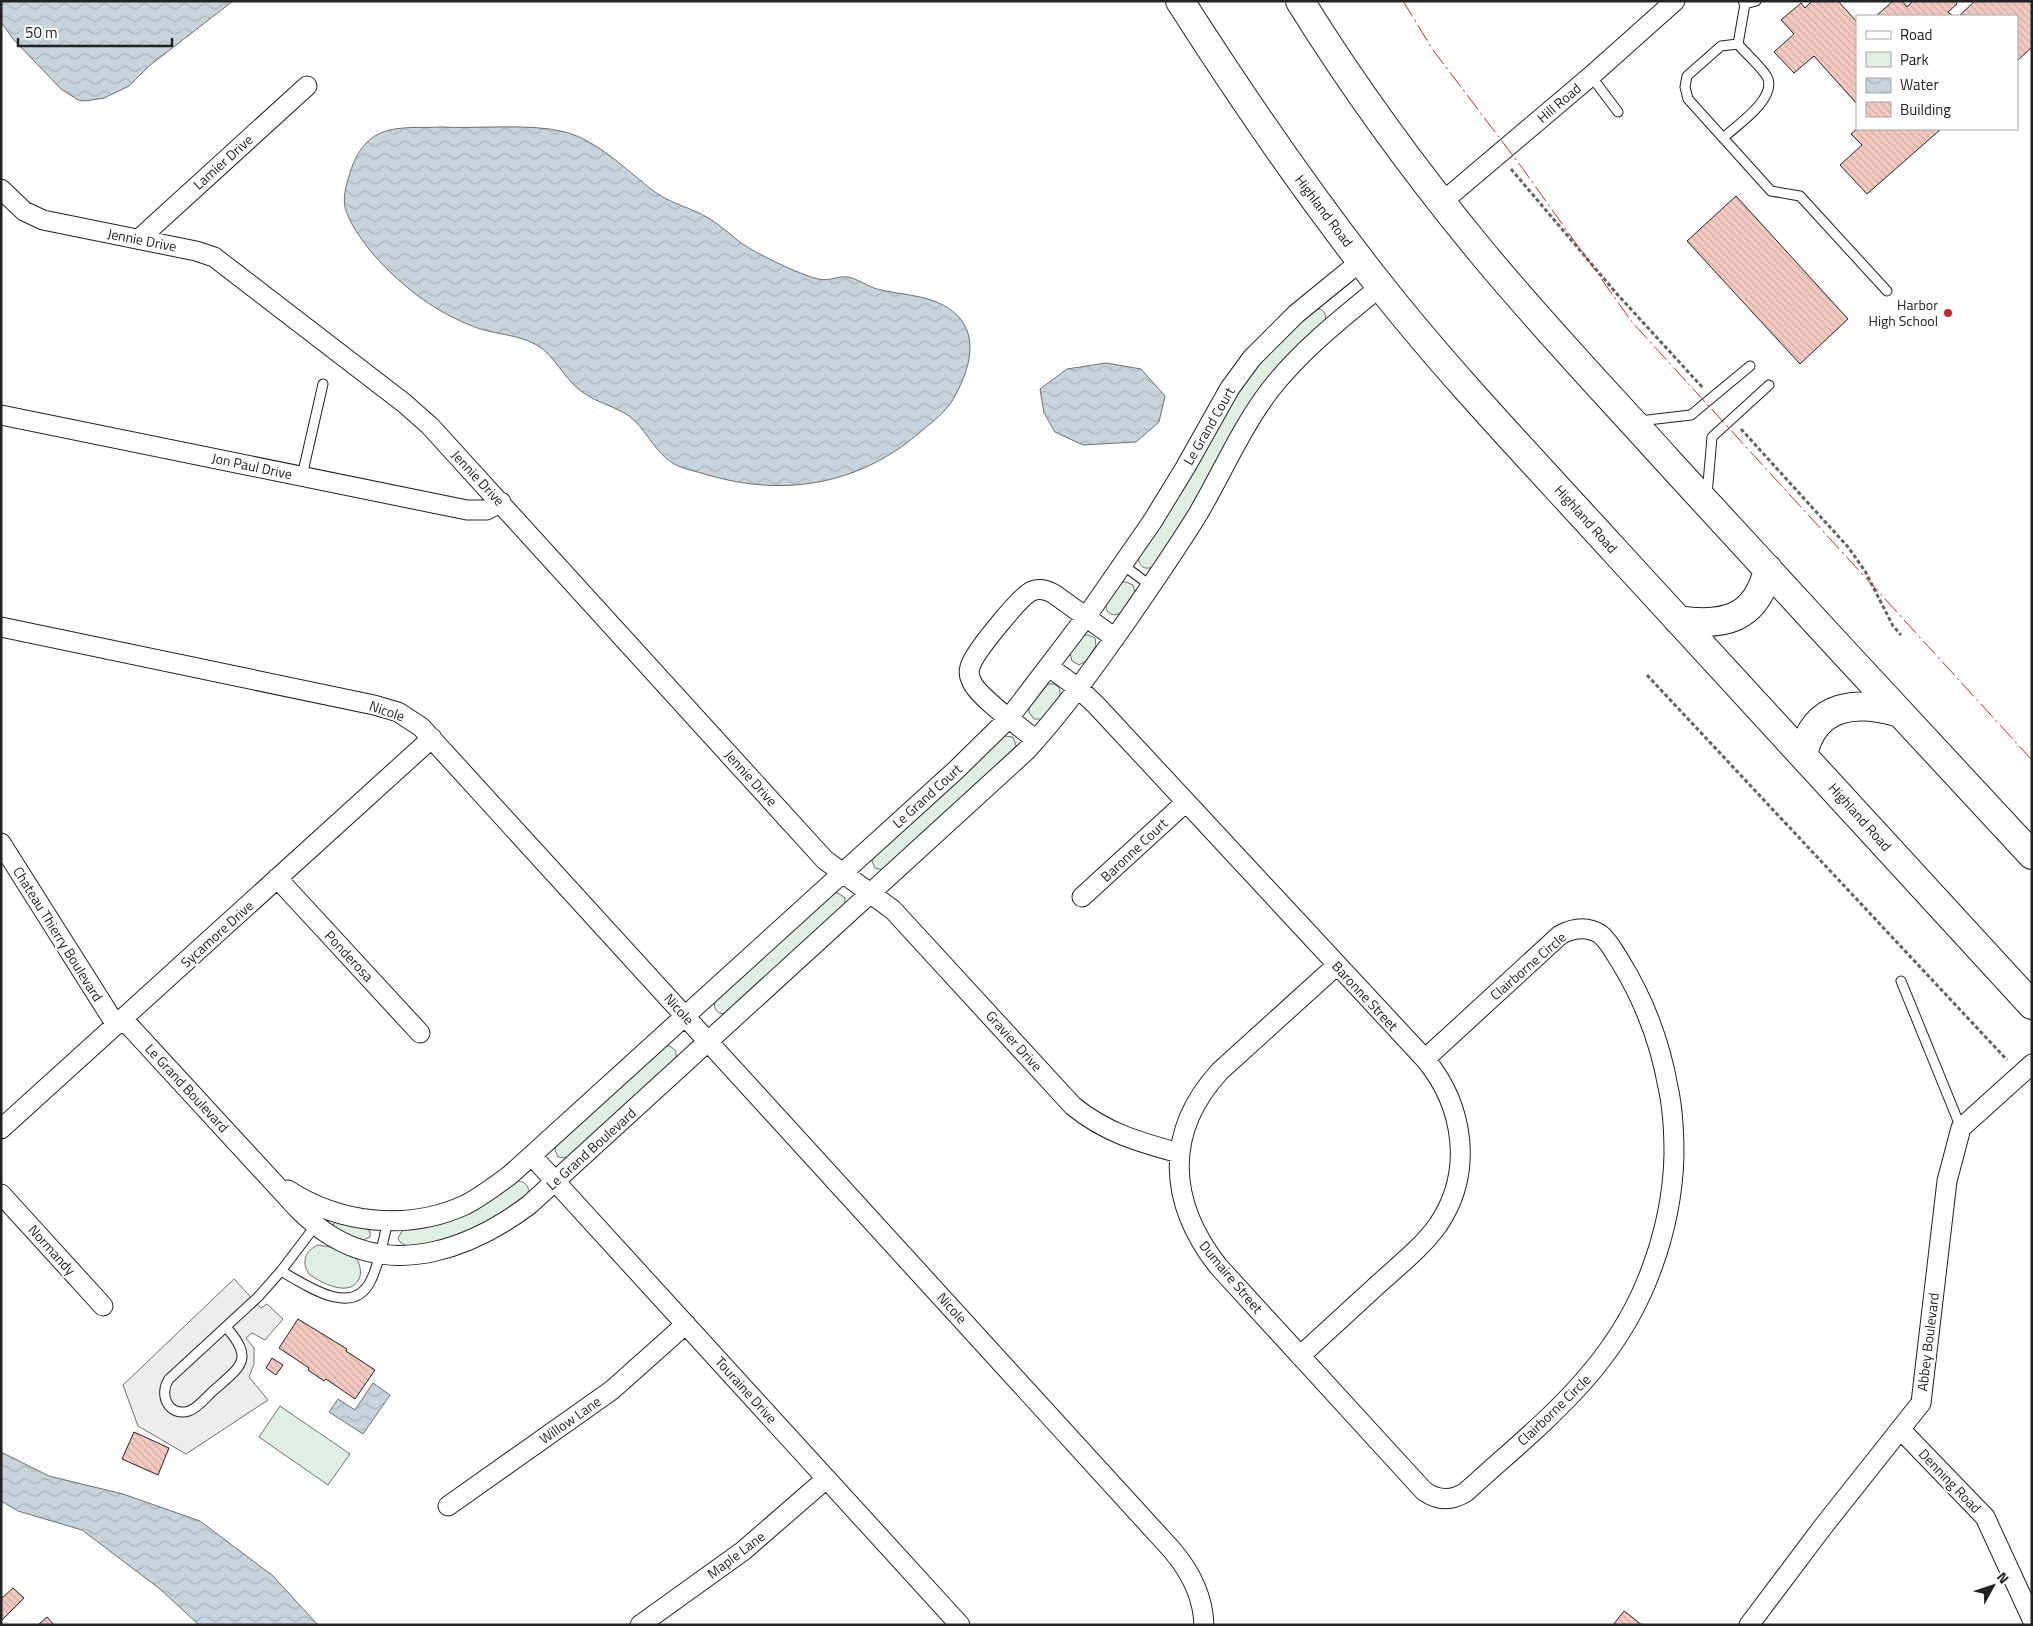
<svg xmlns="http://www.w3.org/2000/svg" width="2033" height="1626" font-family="'Titillium Web',sans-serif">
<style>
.green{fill:#e0efe3;stroke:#6f6f6f}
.parking{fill:#ededed;stroke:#6f6f6f}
.water{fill:url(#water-waves);stroke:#6f6f6f}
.building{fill:url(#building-back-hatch);stroke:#222}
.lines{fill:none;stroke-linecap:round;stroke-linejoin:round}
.lane-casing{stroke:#222;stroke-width:11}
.street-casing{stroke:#222;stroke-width:21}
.highway-casing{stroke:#222;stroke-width:30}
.path{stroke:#646464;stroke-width:3;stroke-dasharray:4 2.5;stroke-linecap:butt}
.lane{stroke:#fff;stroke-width:9}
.street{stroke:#fff;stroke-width:19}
.highway{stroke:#fff;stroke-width:28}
.power{stroke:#c62828;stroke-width:1;stroke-dasharray:18 4 2.5 4;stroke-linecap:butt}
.poi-dot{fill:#c62828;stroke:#fff;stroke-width:2}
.labels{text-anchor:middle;stroke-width:4;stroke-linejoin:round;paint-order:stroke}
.street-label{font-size:14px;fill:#222;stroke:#fff}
.poi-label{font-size:14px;fill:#222;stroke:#fff;text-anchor:end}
</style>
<defs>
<pattern id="water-waves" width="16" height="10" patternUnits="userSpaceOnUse" patternTransform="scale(1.25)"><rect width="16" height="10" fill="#c7d3dd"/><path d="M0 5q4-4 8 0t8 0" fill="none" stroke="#abb5bd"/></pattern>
<pattern id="building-back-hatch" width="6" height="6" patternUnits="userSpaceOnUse" patternTransform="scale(1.25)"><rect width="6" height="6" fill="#f3c9c0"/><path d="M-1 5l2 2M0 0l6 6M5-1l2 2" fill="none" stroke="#d0aca5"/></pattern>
</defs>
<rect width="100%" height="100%" fill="#fff"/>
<!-- green -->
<path class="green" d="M1316,309C1323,308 1327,313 1325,321L1193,504L1153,567C1144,571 1137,565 1139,556L1235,395L1259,363L1282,338Z
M1122,582H1126L1133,585L1135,593C1130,600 1122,619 1111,614C1106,612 1106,608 1106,604Z
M1084,635H1088L1095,638L1096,646L1086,661L1079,665L1072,661L1070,653Z
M1048,684C1056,683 1061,687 1060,695L1045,717L1042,719H1034L1029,712V708Z
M1005,736L1013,737L1016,745L1015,749L883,870L875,868L872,861L873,857Z
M834,893H838L845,898V906L725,1014C717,1014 713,1009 715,1001Z
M666,1046H670L676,1051V1059L566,1158L558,1157L555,1150L556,1146Z
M517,1181C526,1181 532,1189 526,1196C512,1213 406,1267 398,1238L402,1231L423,1226Z
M335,1222L365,1228L370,1231V1237L363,1240L344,1233L332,1226Z
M318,1245L330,1247L357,1259C360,1266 362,1272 359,1279C350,1298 321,1283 309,1274C301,1262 305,1251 318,1245Z
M280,1406L350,1454L328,1485L259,1437Z"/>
<!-- parking -->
<path class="parking" d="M234,1279L261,1308L267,1304L283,1319L265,1340L252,1333L246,1338L254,1348V1364L249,1377L268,1400L186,1454L138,1426L123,1385Z"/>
<!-- water -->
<path class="water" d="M1,1H233L149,66L129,86L104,98L85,101L78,100L61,89L13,39L1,22Z
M440,127C477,129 531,123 565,132C599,141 627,171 655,192C671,204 693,208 710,219C721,226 731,235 741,243C759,255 791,270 811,277C830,284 835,275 848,277C858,279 867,286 877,289C904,296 935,294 957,315C979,337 969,370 956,394C949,409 937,418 925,428C863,484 787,498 708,475C696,471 681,469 671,462C656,452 648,434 635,421C621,407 597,404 581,391C567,381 558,363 545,351C524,333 496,336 472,326C441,314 412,294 388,270C374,257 349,226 345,207C343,197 346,186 349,176C355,156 364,138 386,131C402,126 424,128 440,127Z
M1106,363L1141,369L1165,396L1159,422L1136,442L1083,445L1055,432L1044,413L1040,389L1067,369Z
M373,1383L390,1395L363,1434L329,1412L338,1399L355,1410Z
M1,1452L49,1476L123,1494L200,1521L273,1576L318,1625H199L160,1589L82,1530L18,1511L1,1501Z"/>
<!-- building -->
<path class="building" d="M1812,1H1838L1857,22V104L1814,56L1794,73L1774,52L1794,34L1781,20L1801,3L1805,8Z
M1893,1H1902L1907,7L1913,1H1955L1957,4L1948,12L1953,16H1876Z
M1975,1H2032V47L2017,61V16H1959Z
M1857,129H1941L1867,194L1840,165L1862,145L1851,134Z
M1736,196L1848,319L1800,364L1687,241Z
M298,1319L347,1349L346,1351L375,1370L355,1399L326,1379L324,1381L308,1370L309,1368L279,1348Z
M272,1358L283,1365L276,1375L266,1368Z
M134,1432L169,1448L158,1475L122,1459Z
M13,1588L24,1598L1,1621V1599Z
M1624,1611L1642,1625H1613Z
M47,1617L54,1625H38Z"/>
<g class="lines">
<!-- lane casing -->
<g class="lane-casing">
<path id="lane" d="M1743,1L1745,4L1756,1
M1745,4L1738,44L1721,46L1687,76L1685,87L1688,99L1771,191L1800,196L1887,291
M1591,76L1618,112
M1723,138C1737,125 1775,100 1768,79C1765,70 1745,53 1738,44
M1639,421L1691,415L1750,366
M302,476L323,384
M1707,495L1712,437L1769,385
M1123,565L1151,586
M1901,981L1961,1128
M281,1271C306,1285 353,1319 371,1280C380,1262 383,1240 388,1221
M226,1327C255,1360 241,1366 213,1391C206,1397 198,1408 189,1411C169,1417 158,1395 169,1379L258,1297L281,1271L316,1225"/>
</g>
<!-- street casing -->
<g class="street-casing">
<path id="street" d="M1,189L24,211L43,220L196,251L214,257L404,403L430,426L825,860L893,910L1073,1106C1106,1133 1139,1142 1179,1153
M1441,203L1591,76L1675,1
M139,239L307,86
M1,415L467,510H487L501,502
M1,627L374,705L398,712L421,727L1172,1550C1190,1571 1203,1597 1204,1625
M1049,667L1078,688L1096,705L1425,1059C1464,1106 1474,1172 1438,1225C1423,1246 1403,1262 1384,1279C1356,1305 1328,1330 1300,1356
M1036,740C1022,728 976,696 971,680C968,674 969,668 972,662C978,649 1020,596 1032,591C1039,588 1047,590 1054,594L1115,638
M1,843L116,1025
M277,878L420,1033
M1082,897L1186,802
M1337,965L1220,1071C1164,1132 1168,1202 1218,1266L1424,1491C1438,1501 1452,1501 1466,1492C1537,1427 1608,1375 1646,1283C1663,1242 1673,1199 1674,1155C1674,1132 1673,1109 1668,1087C1660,1042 1644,1000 1620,961C1614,952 1609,941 1600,934C1587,926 1573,928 1560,935L1425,1059
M123,1019L297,1208C308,1219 319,1229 333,1237C398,1276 473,1247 529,1205L1026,751C1063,711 1095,666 1126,622C1151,586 1175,551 1198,514C1222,473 1241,428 1270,390C1301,350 1342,318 1381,286
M1,1129L432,738
M532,1156L960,1625
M288,1190C340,1224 408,1231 465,1205C481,1197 495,1186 510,1175L956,770L1009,718L1086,617L1152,522L1185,468L1230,388L1252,358L1296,314L1361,261
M1,1194L103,1306
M1900,1429L1985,1517L2032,1619
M448,1506L612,1390L686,1324
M640,1625L743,1551L826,1479
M1749,1625L1822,1528L1921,1403L1947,1181L1961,1128L2032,1064"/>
</g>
<!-- highway casing -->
<g class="highway-casing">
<path id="highway" d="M1180,1C1242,98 1307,193 1378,283C1452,377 1535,463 1615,551C1754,702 1893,853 2032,1005
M1300,1C1354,88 1414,170 1479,249C1539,322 1604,390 1667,460C1788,592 1910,724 2032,855
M1678,620C1724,627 1757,619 1768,569
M1803,755C1814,703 1857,700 1900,713"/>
</g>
<!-- path -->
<path class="path" d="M1511,169L1617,294L1703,388
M1741,429L1848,547L1865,571L1893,626L1901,635
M1647,675L2007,1060"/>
<!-- lane -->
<use href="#lane" class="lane"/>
<!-- street -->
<use href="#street" class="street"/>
<!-- highway -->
<use href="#highway" class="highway"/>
<!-- power -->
<path class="power" d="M1403,1L1433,50L1523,169L1632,322L2032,760"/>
</g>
<!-- markers -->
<circle class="poi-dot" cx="1948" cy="313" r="5"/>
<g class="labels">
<!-- street labels -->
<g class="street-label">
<text transform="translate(1559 103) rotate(-40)" y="5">Hill Road</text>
<text transform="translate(223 162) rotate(-42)" y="5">Lamier Drive</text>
<text transform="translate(1324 211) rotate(53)" y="5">Highland Road</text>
<text transform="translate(142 240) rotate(11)" y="5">Jennie Drive</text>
<text transform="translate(1209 426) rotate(-60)" y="5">Le Grand Court</text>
<text transform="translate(252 466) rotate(12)" y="5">Jon Paul Drive</text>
<text transform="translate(478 478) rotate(47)" y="5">Jennie Drive</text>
<text transform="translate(1586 519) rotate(48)" y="5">Highland Road</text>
<text transform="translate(387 711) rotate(19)" y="5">Nicole</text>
<text transform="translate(751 778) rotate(48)" y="5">Jennie Drive</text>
<text transform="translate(927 796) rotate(-42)" y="5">Le Grand Court</text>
<text transform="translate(1860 817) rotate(48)" y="5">Highland Road</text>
<text transform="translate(1134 850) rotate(-43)" y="5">Baronne Court</text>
<text transform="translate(58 934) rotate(58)" y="5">Chateau Thierry Boulevard</text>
<text transform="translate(217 934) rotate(-42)" y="5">Sycamore Drive</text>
<text transform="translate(349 956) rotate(47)" y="5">Ponderosa</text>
<text transform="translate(1528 966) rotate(-41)" y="5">Clairborne Circle</text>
<text transform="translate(1365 996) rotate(47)" y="5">Baronne Street</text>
<text transform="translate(679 1009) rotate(48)" y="5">Nicole</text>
<text transform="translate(1014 1041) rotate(48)" y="5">Gravier Drive</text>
<text transform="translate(187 1088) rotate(47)" y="5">Le Grand Boulevard</text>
<text transform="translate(591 1149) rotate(-42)" y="5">Le Grand Boulevard</text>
<text transform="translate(52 1250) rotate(48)" y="5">Normandy</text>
<text transform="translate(1231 1277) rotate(50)" y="5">Dumaire Street</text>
<text transform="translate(952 1308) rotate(48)" y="5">Nicole</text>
<text transform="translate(1928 1342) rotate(-83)" y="5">Abbey Boulevard</text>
<text transform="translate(746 1390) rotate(48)" y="5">Touraine Drive</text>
<text transform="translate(1554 1410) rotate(-44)" y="5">Clairborne Circle</text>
<text transform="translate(570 1420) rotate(-35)" y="5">Willow Lane</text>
<text transform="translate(1950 1481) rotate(46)" y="5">Denning Road</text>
<text transform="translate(736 1555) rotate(-37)" y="5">Maple Lane</text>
</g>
<!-- poi labels -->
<g class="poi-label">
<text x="1938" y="310">Harbor<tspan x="1938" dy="16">High School</tspan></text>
</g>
</g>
<!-- border -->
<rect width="2033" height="1626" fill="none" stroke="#222222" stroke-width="5"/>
<!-- legend -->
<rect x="1856" y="15" width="162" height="115" fill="#ffffff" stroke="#a7a7a7"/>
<rect x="1866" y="31" width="25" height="8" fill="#ffffff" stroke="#a7a7a7"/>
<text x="1900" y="40" font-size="15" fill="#222222">Road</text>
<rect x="1866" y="52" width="25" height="15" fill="#e0efe3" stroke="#a7a7a7"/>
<text x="1900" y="65" font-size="15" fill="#222222">Park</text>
<rect x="1866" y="78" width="25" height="15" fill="url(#water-waves)" stroke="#a7a7a7"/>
<text x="1900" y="90" font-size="15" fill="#222222">Water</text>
<rect x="1866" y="102" width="25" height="15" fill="url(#building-back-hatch)" stroke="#a7a7a7"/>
<text x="1900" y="115" font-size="15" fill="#222222">Building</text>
<!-- north arrow -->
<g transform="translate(1993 1586) rotate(50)" stroke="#ffffff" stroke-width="4" paint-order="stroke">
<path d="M0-4L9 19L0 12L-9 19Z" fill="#222222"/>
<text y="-8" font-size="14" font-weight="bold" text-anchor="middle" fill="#222222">N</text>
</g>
<!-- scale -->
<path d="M18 38v8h154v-8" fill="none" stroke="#222222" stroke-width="2.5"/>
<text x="25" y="38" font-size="15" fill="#222222" stroke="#ffffff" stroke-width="4" paint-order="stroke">50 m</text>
</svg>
